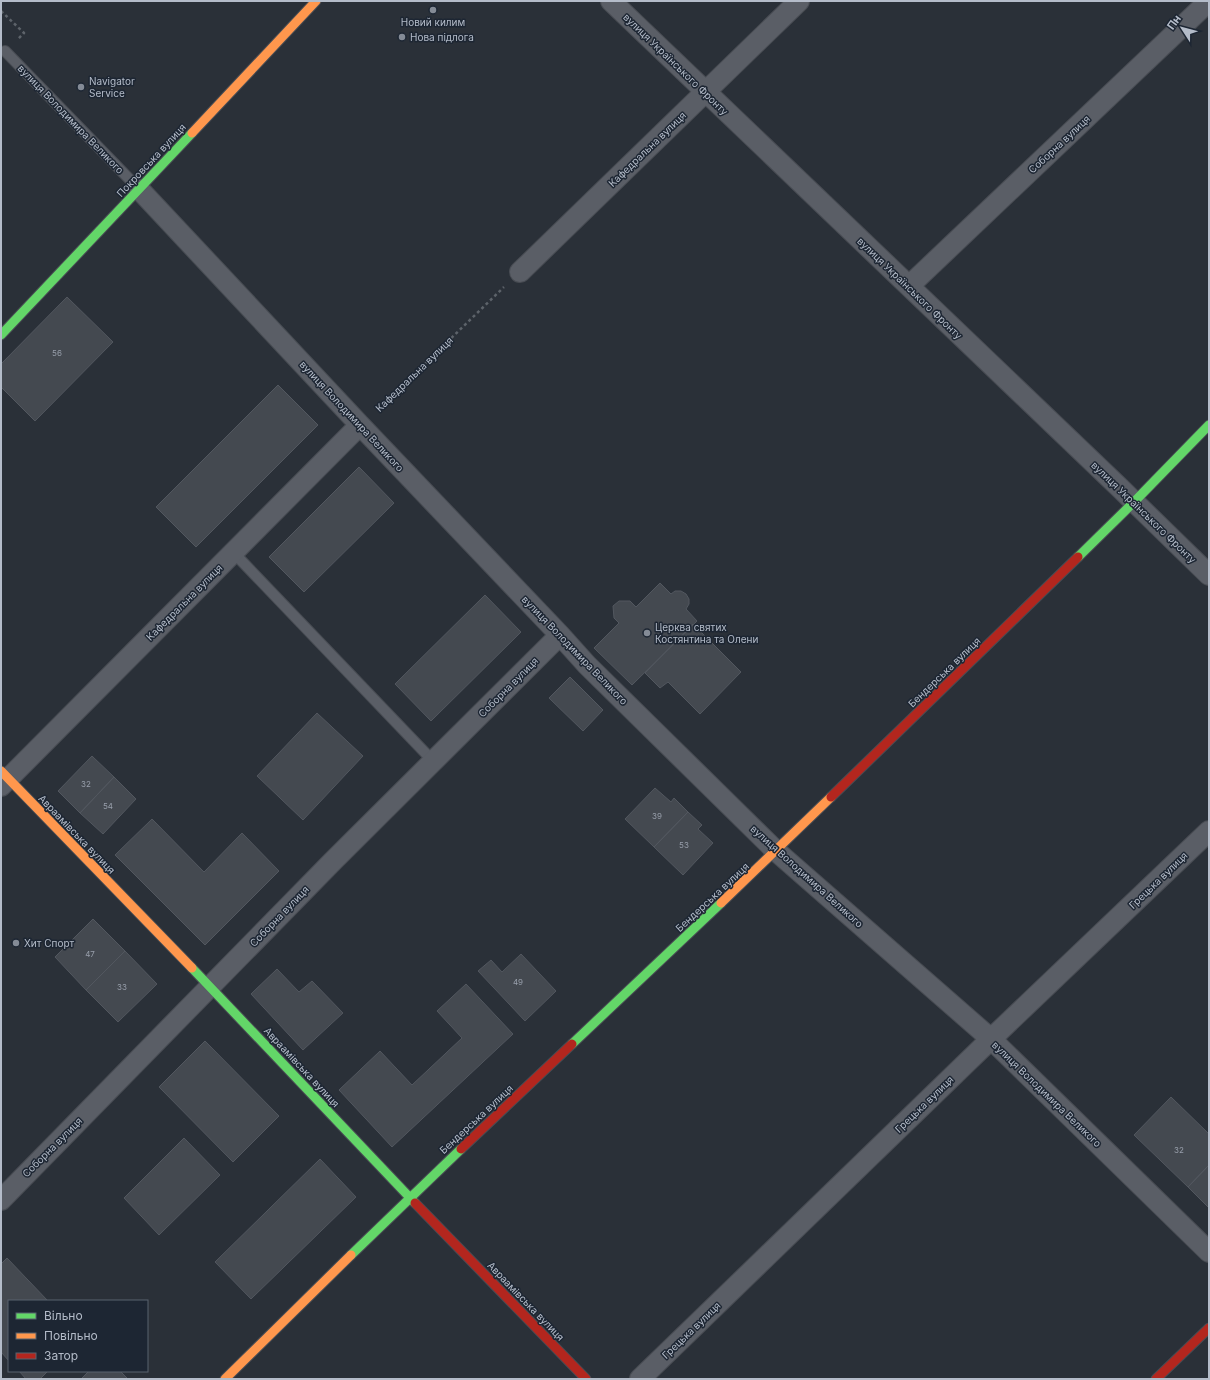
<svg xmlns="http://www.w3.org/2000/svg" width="1210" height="1380" font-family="Inter,sans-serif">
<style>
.building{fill:#444950;stroke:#52575f}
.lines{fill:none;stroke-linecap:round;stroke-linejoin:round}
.lane-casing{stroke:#484c53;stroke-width:12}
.street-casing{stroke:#484c53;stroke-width:22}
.fast-casing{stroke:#484c53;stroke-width:11}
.slow-casing{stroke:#484c53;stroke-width:11}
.jam-casing{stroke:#484c53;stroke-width:11}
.path{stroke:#5d636a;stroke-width:2.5;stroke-dasharray:3 3;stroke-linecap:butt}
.lane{stroke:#5a5e66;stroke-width:10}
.street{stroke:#5a5e66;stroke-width:20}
.fast{stroke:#63d668;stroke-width:9}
.slow{stroke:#ff974d;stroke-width:9}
.jam{stroke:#b3261e;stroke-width:9}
.poi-dot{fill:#848b96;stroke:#1d2633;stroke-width:1.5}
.labels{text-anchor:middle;stroke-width:3;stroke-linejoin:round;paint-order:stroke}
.number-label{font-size:8px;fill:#989fab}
.poi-label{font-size:10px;fill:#b4bcc9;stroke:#1d2633;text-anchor:start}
.street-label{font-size:10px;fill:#b4bcc9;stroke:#1d2633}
</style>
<rect width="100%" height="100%" fill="#2a3038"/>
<!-- building -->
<path class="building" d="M67,297L113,342L35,421L1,387V364Z
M278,385L318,425L196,547L156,507Z
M359,467L394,503L304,592L269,557Z
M660,583L671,594L675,591H681L686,594L689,599V604L686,609L697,621L632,685L594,648L619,623L614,618L613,606L619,601H630L636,607Z
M485,595L521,632L431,721L395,684Z
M693,624L741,672L700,714L668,682L660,688L645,673Z
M570,677L603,710L583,731L549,698Z
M317,713L363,756L303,820L257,776Z
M92,756L114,777L80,813L58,791Z
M114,777L136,799L103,834L80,813Z
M655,788L671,802L674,798L688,812L654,847L625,819Z
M688,812L702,825L698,829L713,843L683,875L654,847Z
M152,819L204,872L242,833L279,871L205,945L115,855Z
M93,919L125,951L86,990L55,957Z
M125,951L157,984L118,1022L86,990Z
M521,954L556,991L525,1021L478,971L491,960L502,972Z
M277,969L299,992L312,981L343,1013L303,1050L251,994Z
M466,984L513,1034L392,1147L339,1090L380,1051L412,1085L462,1038L437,1011Z
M205,1041L279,1116L233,1162L159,1087Z
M1171,1097L1209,1134V1165L1188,1187L1134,1135Z
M184,1138L220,1175L159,1235L124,1198Z
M320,1159L356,1197L251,1299L215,1262Z
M1209,1165V1208L1188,1187Z
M7,1258L48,1301H9V1361L1,1352V1264Z
M19,1371H48L40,1379H26Z
M89,1371H120L128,1379H81Z"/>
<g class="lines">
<!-- lane casing -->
<g class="lane-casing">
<path id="lane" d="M5,51L139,189
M234,553L433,761"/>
</g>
<!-- street casing -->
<g class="street-casing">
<path id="street" d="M611,1L1120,488L1209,575
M139,189L360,425L560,635L587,665L776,851L991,1039L1209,1252
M520,272L799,1
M909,286L1209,1
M1,786L360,425
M1,1200L333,861L560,635
M640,1379L991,1039L1209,831"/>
</g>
<!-- fast casing -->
<g class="fast-casing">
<path id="fast" d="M1,335L192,133
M1078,557L1134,502L1209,425
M192,968L415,1203
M572,1044L721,903
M351,1255L461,1149"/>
</g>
<!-- slow casing -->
<g class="slow-casing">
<path id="slow" d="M192,133L316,1
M1,771L192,968
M721,903L831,797
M225,1379L351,1255"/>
</g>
<!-- jam casing -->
<g class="jam-casing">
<path id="jam" d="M831,797L1078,557
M461,1149L572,1044
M415,1203L586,1379
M1156,1379L1209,1328"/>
</g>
<!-- path -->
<path class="path" d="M1,11L24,33L18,39
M378,409L504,287"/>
<!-- lane -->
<use href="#lane" class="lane"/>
<!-- street -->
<use href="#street" class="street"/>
<!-- fast -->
<use href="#fast" class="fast"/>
<!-- slow -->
<use href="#slow" class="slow"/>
<!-- jam -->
<use href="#jam" class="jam"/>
</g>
<!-- markers -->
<g class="poi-dot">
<circle cx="433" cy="10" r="4"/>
<circle cx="402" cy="37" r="4"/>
<circle cx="81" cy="87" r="4"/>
<circle cx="647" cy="633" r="4"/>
<circle cx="16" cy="943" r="4"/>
</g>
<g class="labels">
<!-- number labels -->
<g class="number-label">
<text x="57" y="356">56</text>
<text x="86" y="787">32</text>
<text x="108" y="809">54</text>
<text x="657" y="819">39</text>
<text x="684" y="848">53</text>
<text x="90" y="957">47</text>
<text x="518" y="985">49</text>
<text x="122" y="990">33</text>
<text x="1179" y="1153">32</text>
</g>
<!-- poi labels -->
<g class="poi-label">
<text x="433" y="26" text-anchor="middle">Новий килим</text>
<text x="410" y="41">Нова підлога</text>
<text x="89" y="85">Navigator<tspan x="89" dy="12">Service</tspan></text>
<text x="655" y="631">Церква святих<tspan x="655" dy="12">Костянтина та Олени</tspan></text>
<text x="24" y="947">Хит Спорт</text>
</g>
<!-- street labels -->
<g class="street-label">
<text transform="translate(676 64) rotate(44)" y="4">вулиця Українського Фронту</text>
<text transform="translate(71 119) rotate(46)" y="4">вулиця Володимира Великого</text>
<text transform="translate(1059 144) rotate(-43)" y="4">Соборна вулиця</text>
<text transform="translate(647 149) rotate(-44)" y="4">Кафедральна вулиця</text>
<text transform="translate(151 160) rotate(-47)" y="4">Покровська вулиця</text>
<text transform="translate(910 288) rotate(44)" y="4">вулиця Українського Фронту</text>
<text transform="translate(414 374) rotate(-44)" y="4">Кафедральна вулиця</text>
<text transform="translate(352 416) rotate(47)" y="4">вулиця Володимира Великого</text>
<text transform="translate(1144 512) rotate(44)" y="4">вулиця Українського Фронту</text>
<text transform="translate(184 602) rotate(-45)" y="4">Кафедральна вулиця</text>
<text transform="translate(575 650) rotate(46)" y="4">вулиця Володимира Великого</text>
<text transform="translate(944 672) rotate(-44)" y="4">Бендерська вулиця</text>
<text transform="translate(508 687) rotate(-45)" y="4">Соборна вулиця</text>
<text transform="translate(77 834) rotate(46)" y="4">Авраамівська вулиця</text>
<text transform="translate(807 876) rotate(42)" y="4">вулиця Володимира Великого</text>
<text transform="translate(1158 880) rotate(-44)" y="4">Грецька вулиця</text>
<text transform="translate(712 897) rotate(-43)" y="4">Бендерська вулиця</text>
<text transform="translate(279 916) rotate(-46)" y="4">Соборна вулиця</text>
<text transform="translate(302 1067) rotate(47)" y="4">Авраамівська вулиця</text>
<text transform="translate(1047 1094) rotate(44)" y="4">вулиця Володимира Великого</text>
<text transform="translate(924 1104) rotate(-44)" y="4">Грецька вулиця</text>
<text transform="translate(476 1119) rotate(-43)" y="4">Бендерська вулиця</text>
<text transform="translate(52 1147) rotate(-45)" y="4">Соборна вулиця</text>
<text transform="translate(526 1301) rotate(46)" y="4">Авраамівська вулиця</text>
<text transform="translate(691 1330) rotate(-44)" y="4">Грецька вулиця</text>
</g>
</g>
<!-- border -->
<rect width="1210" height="1380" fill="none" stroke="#b4bcc9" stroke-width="4"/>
<!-- legend -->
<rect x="8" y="1300" width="140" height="72" fill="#1d2633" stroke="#59626f"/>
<rect x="16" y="1313" width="20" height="6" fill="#63d668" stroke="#59626f"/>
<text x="44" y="1320" font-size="12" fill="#b4bcc9">Вільно</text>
<rect x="16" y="1333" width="20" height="6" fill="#ff974d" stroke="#59626f"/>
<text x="44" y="1340" font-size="12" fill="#b4bcc9">Повільно</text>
<rect x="16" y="1353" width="20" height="6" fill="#b3261e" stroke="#59626f"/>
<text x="44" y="1360" font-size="12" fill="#b4bcc9">Затор</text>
<!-- north arrow -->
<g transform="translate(1182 28) rotate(306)" stroke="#1d2633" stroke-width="3" paint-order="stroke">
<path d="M0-3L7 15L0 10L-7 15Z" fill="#b4bcc9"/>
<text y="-6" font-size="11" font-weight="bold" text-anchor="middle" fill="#b4bcc9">Пн</text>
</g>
</svg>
